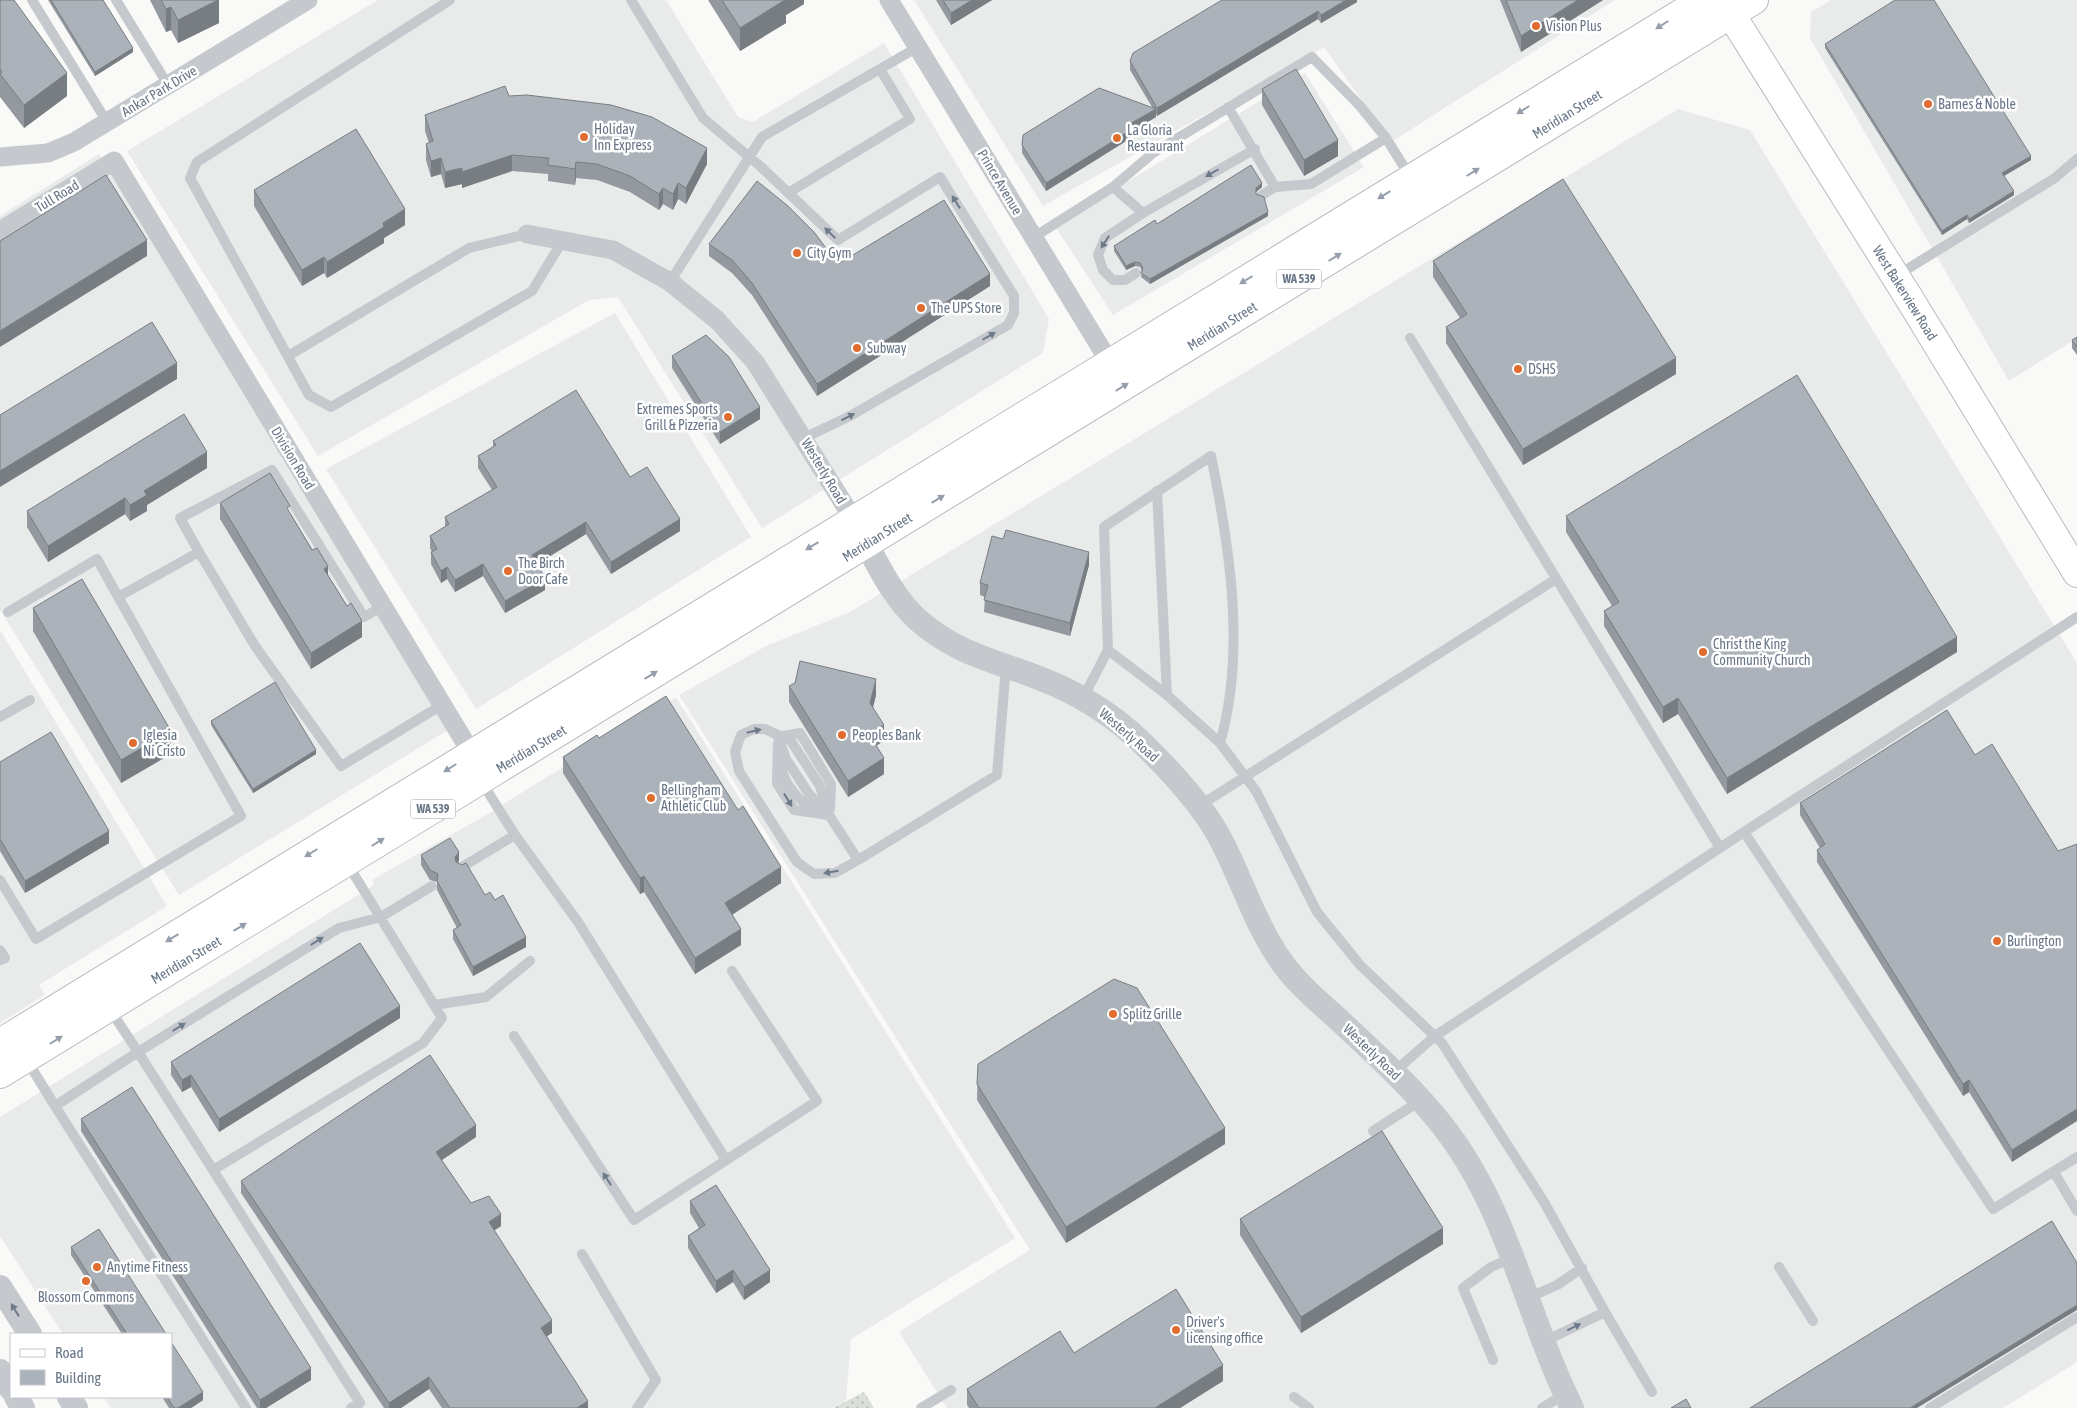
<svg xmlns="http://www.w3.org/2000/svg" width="2077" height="1408" font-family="'Asap Condensed',sans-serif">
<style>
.built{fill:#e9ebea}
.grass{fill:url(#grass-dots)}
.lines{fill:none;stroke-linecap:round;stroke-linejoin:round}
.primary-casing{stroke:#b8bcc0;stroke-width:30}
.trunk-casing{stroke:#b8bbbe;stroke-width:30}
.service{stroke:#c5c8cc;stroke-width:10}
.minor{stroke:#c5c8cc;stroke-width:19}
.tertiary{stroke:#c5c8cc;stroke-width:24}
.primary{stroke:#fff;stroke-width:28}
.trunk{stroke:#fff;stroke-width:28}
.wall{fill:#93999f}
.shaded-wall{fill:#787d82}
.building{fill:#abb2b9;stroke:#787d82}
.oneway{fill:#959fab}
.oneway2{fill:#6d7a8a}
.poi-dot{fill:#e06d2f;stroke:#fff;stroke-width:2}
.labels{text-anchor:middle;stroke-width:5;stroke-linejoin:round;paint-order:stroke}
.shield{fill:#fff;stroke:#959fab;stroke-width:1}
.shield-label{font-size:12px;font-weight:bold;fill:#687687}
.poi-label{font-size:14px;fill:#687687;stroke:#fff;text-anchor:start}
.street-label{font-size:14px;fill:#687687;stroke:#fff}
</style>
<defs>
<pattern id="grass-dots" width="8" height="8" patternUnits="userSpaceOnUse" patternTransform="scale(1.25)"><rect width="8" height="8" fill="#dae0d8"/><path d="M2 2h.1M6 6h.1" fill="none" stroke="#b5bab5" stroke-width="1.8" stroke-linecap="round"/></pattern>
</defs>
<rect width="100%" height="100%" fill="#f9f9f7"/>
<!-- built -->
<path class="built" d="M378,0H666L738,117L753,122L884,43L1049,319L1043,353L762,528L618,297L589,300L318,456L127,151Z
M914,0H1615L1391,142L1324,47L1043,206Z
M1831,0H2077V338L2009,381L1810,38L1811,12Z
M1305,73L1364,167L1113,315L1055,226Z
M1678,109L1750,130L2077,663V1362L2003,1408H947L899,1332L1030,1250L679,695L766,646L850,612Z
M99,154L448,730L179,895L0,610V216Z
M615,313L751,537L476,709L326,469Z
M0,630L167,906L39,985L45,995L0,1023Z
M676,697L1015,1238L851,1339L846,1400L833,1408H111L104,1397H171V1334H63L0,1236V1117L374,885L372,880L486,815Z"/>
<!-- grass -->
<path class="grass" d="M864,1392L874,1408H833Z"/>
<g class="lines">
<!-- primary casing -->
<g class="primary-casing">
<path id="primary" d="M1722,0L1909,298L2077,573"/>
</g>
<!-- trunk casing -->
<g class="trunk-casing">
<path id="trunk" d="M0,1043L1703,0
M0,1074L1754,0"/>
</g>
<!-- service -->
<path class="service" d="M32,0L107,122
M116,0L168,85
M450,0L197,162L190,178L309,395L331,407L532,291L563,240
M631,0L703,118L760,166L838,240L940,177L1014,296V313L1008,325L850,416L804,438
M1228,107L1275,187L1311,184L1386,138
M1113,187L1143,213L1255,149
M788,193L910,119L880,69
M1262,195L1275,187
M1034,237L1113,187L1153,153L1312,57L1360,106L1386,138L1411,178
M1136,273L1125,280H1113L1103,270L1098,255L1105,238L1143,213
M1896,276L2055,178L2077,159
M670,282L762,137L918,47
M1410,338L1720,848
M288,356L469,248L527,234
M1157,491L1167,695
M199,552L255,646L341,766L442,705
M118,597L199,552L180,518L272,470L364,617L383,606
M2077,617L1744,832L1993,1209L2077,1157
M1108,650L1167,695L1220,743
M1083,698L1108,650L1104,527L1211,456C1230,548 1246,652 1220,743L1256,791L1317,912L1360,965L1442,1043L1544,1202L1605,1312L1652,1392
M0,717L30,700
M778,737L786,759L809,794L829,815L858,860L835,873L814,874L797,862L739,771L735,752L741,735L754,729H765L791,741L820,786L829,815
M779,737L800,733L831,784L830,809
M778,744L777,783L794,810L829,815
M781,765C783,783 799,802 814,809
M481,781L515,835L578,922L726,1160
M1199,806L1556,579
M858,860L997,775L1006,666
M462,867L515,835
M0,880L36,939L241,816L97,559L8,612
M0,950L5,958L0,960
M434,1005L486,997L530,961
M109,1008L138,1052L339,928L381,917L432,886
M514,1036L634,1220L817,1101L732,971
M26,1059L55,1106L138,1052L213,1170L423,1043L442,1018L347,863
M1394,1072L1435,1036L1744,832
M55,1106L246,1408
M1373,1131L1420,1101
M213,1170L360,1403L351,1408
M2054,1172L2077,1211
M582,1254L656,1380L637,1408
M1779,1267L1813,1321
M1528,1298L1557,1285L1582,1268
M1543,1342L1605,1312
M1493,1360L1463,1288L1491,1267L1512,1258
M1294,1397L1309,1408
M921,1408L951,1390
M1542,1408L1565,1394
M1930,1408L2077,1317"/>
<!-- minor -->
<path class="minor" d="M889,0L1110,363
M0,157L48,153L74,142L308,0
M0,231L114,161L472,754
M527,234L613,250L670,282L717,320L755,362L854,520"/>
<!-- tertiary -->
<path class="tertiary" d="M857,527C875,558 891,596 918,620C957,654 993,660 1039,678C1076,692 1110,713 1139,740C1167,767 1203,805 1221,840C1242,880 1255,924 1281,961C1297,984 1319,1002 1339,1020C1374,1053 1412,1087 1442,1125C1508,1208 1526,1315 1572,1408
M0,1287L30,1334
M0,1371L11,1389
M16,1397L23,1408
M69,1397L76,1408"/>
<!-- primary -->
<use href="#primary" class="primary"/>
<!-- trunk -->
<use href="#trunk" class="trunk"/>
</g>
<!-- wall -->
<path class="wall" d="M0,0L67,96L24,128L0,97Z
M48,0H103L133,52L95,76Z
M150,0H219V23L178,43L171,30L166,32Z
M708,0H804V4L786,15V23L740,51Z
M936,0H992L951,25Z
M1357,0V2L1321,23L1318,19L1157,116L1156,114V117L1131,132V138L1046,191L1022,153V145L1152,107L1130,70V61Z
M1500,0H1603L1521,52Z
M1825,44L2031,160L2004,176L2014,195L1969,223L1967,219L1942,235L1825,48Z
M1262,89L1338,156L1304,176L1262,105Z
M509,96L707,164L686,204L678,199L673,210L663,204L659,210L630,192L597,180L576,178L575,185L548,181V174L512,171L462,188V184L445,188L441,174L431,177L426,160V144L429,143L425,131V115Z
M1262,187L1256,192V194L1268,216L1150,284L1141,277L1142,271L1140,267L1135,266L1126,270L1114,251V246L1157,224Z
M254,190L405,225L384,238V243L327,278L324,273L302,286L254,206Z
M709,244L838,264L990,286L817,396L752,295L732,273L709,256Z
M1433,261L1676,374L1523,465L1446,343V327L1460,318L1433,277Z
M2077,337V355L2072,348V340Z
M672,356L760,419L720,444L672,368Z
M493,441L630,477L680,531L611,574L586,534L537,564L545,590L505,613L483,576L455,592L447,579L441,583L431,564V552H432L430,548V536L445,527V517L492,490L478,468V456L493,447Z
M207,468L147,505V511L130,521L125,514L48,562L27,527V511Z
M220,503L290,513L347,606L362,637L311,669L220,519Z
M1566,516L1957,652L1727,794L1678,714L1663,723L1604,626V611L1612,606L1566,532Z
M1003,539L1089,565L1070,636L984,612L985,597L980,595V583Z
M33,608L171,754L121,783L33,631Z
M789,686L876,695L873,707L884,741L876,745L884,774L848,797L789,702Z
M211,721L316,754L253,793L211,725Z
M599,738L781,883L732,915L741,945L695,974L644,892L640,894L563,773V757Z
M1975,755L2058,851L2012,1162L1969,1092L1963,1096L1817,862V850L1820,848L1800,815V803Z
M0,762L109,843L25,893L0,851Z
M421,855L459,861L458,862L485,895L495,900L526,947L473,976L453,939V930L457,928L437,890V882L430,880L421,865Z
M400,1018L219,1132L191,1087L182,1092L171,1075V1062Z
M978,1064L1225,1144L1066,1243L977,1100Z
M81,1119L311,1380L266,1408H257L81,1131Z
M476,1137L442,1160L471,1203L501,1226L494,1230L552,1333L547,1336L588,1408H442L429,1389L401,1408H384L241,1193V1181Z
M690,1201L770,1282L744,1300L733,1282L716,1293L688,1248V1236L699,1228L690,1213Z
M1240,1219L1443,1244L1301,1333L1240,1235Z
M71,1247L166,1334H122L71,1255Z
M1074,1353L1223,1381L1180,1408H969L967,1405V1389Z
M162,1397H171L203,1400L191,1408H169Z"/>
<!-- shaded-wall -->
<path class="shaded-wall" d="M219,0V23L178,43V20Z
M783,0H804V4L786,15V23L740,51V28Z
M972,0H992L951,25V13Z
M1346,0H1357V2L1321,23V15Z
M1578,0H1603L1521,52V36Z
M171,7V30L166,32V9Z
M1318,11V19L1157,116V108Z
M133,48V52L95,76V72Z
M67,73V96L24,128V105Z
M1156,109V117L1131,132V138L1046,191V183L1128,125Z
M1338,140V156L1304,176V160Z
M707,148V164L686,204V188Z
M512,155V171L462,188V172Z
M2031,156V160L2002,177V173Z
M441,158V174L431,177V161Z
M576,162V178L575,185V169Z
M462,168V184L445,188V172Z
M678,183V199L673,210V194Z
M1262,183V187L1256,192V188Z
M663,188V204L659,210V194Z
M2014,191V195L1969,223V219Z
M405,209V225L384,238V243L327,278V262L383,223Z
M1268,212V216L1150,284V279Z
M1967,215V219L1942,235V231Z
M147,240V256L0,347V331Z
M324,257V273L302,286V270Z
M1135,262V266L1126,270V266Z
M990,274V286L817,396V384Z
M1676,358V374L1523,465V449Z
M177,363V379L0,487V471Z
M760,407V419L720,444V432Z
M207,452V468L147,505V511L130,521V505L144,491Z
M125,498V514L48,562V546Z
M680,519V531L611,574V562Z
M586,522V534L532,567V555Z
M1089,552V565L1070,636V623Z
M483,564V576L455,592V580Z
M328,566V582L324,569Z
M447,567V579L441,583V571Z
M545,578V590L505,613V601Z
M362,621V637L311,669V653Z
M1957,637V652L1727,794V778Z
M876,679V695L870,719V703Z
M1678,698V714L1663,723V707Z
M884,725V741L869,750V734Z
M171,731V754L121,783V760Z
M316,750V754L253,793V789Z
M884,758V774L848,797V781Z
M109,831V843L25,893V881Z
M459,852V861L455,867V857Z
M781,867V883L725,919V903Z
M644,876V892L640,894V878Z
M741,929V945L695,974V958Z
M526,937V947L473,976V967Z
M400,1006V1018L219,1132V1119Z
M191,1075V1087L182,1092V1080Z
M1969,1080V1092L1963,1096V1084Z
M2077,1109V1121L2012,1162V1150Z
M476,1125V1137L436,1164V1152Z
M1225,1128V1144L1066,1243V1227Z
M501,1214V1226L489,1234V1222Z
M1443,1228V1244L1301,1333V1317Z
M733,1270V1282L716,1293V1281Z
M770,1270V1282L744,1300V1287Z
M2077,1305V1310L1917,1408H1910Z
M552,1320V1333L541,1340V1328Z
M1223,1365V1381L1180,1408H1155Z
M311,1368V1380L266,1408H260V1400Z
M429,1377V1389L401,1408H389V1403Z
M203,1392V1400L191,1408H178Z
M588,1401V1408H577Z"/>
<!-- building -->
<path class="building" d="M0,0H14L67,73L24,105L0,74L2,72L0,69Z
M51,0H103L133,48L95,72Z
M161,0H218L178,20L171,7L166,9Z
M722,0H785L740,28Z
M943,0H972L951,13Z
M1222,0H1346L1321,15L1318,11L1157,108L1130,61L1133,53Z
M1506,0H1578L1521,36Z
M1895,0H1934L2031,156L2002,173L2014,191L1969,219L1967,215L1942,231L1825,44Z
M1296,69L1338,140L1304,160L1262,89Z
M505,86L509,96L527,95L611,105L652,117L707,148L686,188L678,183L673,194L663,188L659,194L630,176L597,164L576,162L575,169L548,165L549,158L512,155L462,172V168L445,172L441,158L431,161L426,144L433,141L425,115Z
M1099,88L1156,109L1128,125L1131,130L1046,183L1022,145L1023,135Z
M356,129L405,209L383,223L384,227L327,262L324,257L302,270L254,190Z
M1251,165L1262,183L1256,188V194L1264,197L1268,212L1150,279L1141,273L1143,268L1140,263L1135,262L1126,266L1114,246L1155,220L1157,224Z
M106,175L147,240L0,331V241Z
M1563,179L1676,358L1523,449L1446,327L1467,314L1433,261Z
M757,181L788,206L814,232L838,264L944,200L990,274L817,384L752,283L732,260L709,244Z
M152,322L177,363L0,471V415Z
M706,335L729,357L760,407L720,432L672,356Z
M2077,337V347L2072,340Z
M1797,375L1957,637L1727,778L1678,698L1663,707L1604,611L1619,602L1566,516Z
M576,390L630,477L647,467L680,519L611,562L586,522L532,555L545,578L505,601L483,564L455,580L447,567L441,571L431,552L437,549L430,536L449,524L445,517L497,487L478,456L496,445L493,441Z
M184,414L207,452L144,491L147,495L130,505L125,498L48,546L27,511Z
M270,473L290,506L287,508L312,550L317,548L328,566L324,569L347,606L351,603L362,621L311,653L220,503Z
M1006,530L1089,552L1070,623L984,600L988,585L980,583L992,536L1003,539Z
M82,579L171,731L121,760L33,608Z
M800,661L876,679L870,703L884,725L869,734L884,758L848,781L789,686L795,683Z
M275,682L316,750L253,789L211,721Z
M666,696L738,810L743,806L781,867L725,903L741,929L695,958L644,876L640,878L563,757L597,735L599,738Z
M1947,710L1975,755L1992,744L2058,851L2077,844V1109L2012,1150L1969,1080L1963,1084L1817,850L1825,844L1800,803Z
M51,732L109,831L25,881L0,839V762Z
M450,838L459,852L455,857L456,862L462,865L466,863L485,895L490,892L495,900L503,895L526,937L473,967L453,930L461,925L437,881L438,874L430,870L421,855Z
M360,943L400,1006L219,1119L191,1075L182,1080L171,1062Z
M1114,979L1137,988L1225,1128L1066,1227L977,1084L978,1064Z
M430,1055L476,1125L436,1152L471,1203L489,1196L501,1214L489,1222L552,1320L541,1328L588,1401L577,1408H450L429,1377L389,1403L241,1181Z
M132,1087L311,1368L260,1400L81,1119Z
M1382,1131L1443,1228L1301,1317L1240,1219Z
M716,1185L770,1270L744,1287L733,1270L716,1281L688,1236L705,1225L690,1201Z
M2052,1221L2077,1263V1305L1910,1408H1750Z
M99,1229L166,1334H127L71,1247Z
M1176,1289L1223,1365L1155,1408H979L967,1389L1060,1331L1074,1353Z
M171,1342L203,1392L178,1408H174L167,1397H171Z
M1686,1399L1691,1408H1671Z"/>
<!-- one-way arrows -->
<defs><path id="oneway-solid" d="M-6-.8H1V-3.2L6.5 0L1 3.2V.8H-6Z" transform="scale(1.25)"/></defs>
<g class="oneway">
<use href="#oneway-solid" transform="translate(1662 25) rotate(148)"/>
<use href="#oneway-solid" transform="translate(1523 110) rotate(148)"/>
<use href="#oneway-solid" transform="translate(1473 172) rotate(-32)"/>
<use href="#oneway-solid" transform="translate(1384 195) rotate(149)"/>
<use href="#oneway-solid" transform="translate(1335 257) rotate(-32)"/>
<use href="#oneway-solid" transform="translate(1246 280) rotate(149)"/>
<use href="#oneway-solid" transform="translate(1122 387) rotate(-32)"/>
<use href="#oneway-solid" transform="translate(938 499) rotate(-31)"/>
<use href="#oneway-solid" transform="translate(812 546) rotate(149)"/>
<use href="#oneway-solid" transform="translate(651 675) rotate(-31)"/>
<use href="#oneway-solid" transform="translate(450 768) rotate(148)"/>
<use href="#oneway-solid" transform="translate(378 842) rotate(-32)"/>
<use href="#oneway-solid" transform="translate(311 853) rotate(148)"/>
<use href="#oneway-solid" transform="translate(240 927) rotate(-31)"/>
<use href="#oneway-solid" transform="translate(172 938) rotate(149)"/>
<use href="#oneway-solid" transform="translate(56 1040) rotate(-32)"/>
</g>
<g class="oneway2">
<use href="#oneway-solid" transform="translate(1212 173) rotate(150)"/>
<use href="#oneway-solid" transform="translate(956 202) rotate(-122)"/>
<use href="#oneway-solid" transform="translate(830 233) rotate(-136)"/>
<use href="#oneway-solid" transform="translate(1105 242) rotate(123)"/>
<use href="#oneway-solid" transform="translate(989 336) rotate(-30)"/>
<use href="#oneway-solid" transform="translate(848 417) rotate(-27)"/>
<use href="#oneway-solid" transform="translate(754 731) rotate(-13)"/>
<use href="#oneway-solid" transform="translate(788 800) rotate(58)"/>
<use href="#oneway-solid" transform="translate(831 872) rotate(170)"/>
<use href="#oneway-solid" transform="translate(317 941) rotate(-32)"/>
<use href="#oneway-solid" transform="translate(179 1027) rotate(-32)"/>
<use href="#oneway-solid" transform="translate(607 1179) rotate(-123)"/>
<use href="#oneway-solid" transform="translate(15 1310) rotate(-122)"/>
<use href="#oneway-solid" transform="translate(1574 1327) rotate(-26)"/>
</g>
<!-- markers -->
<g class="poi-dot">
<circle cx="1536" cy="26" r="5"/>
<circle cx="1928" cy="104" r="5"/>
<circle cx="584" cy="137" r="5"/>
<circle cx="1117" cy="138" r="5"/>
<circle cx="797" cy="253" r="5"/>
<circle cx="921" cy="308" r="5"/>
<circle cx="857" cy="348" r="5"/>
<circle cx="1518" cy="369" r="5"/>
<circle cx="728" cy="417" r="5"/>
<circle cx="508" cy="571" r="5"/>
<circle cx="1703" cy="652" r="5"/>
<circle cx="842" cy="735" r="5"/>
<circle cx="133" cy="743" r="5"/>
<circle cx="651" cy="798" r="5"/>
<circle cx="1997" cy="941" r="5"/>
<circle cx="1113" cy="1014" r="5"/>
<circle cx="97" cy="1267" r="5"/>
<circle cx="86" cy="1281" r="5"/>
<circle cx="1176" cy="1330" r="5"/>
</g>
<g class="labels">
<!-- shield labels -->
<g class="shield">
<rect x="1276.5" y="269.5" width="45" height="19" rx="4"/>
<rect x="410.5" y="799.5" width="45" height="19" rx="4"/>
</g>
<g class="shield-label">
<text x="1299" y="283">WA 539</text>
<text x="433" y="813">WA 539</text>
</g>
<!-- poi labels -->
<g class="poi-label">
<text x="1546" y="31">Vision Plus</text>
<text x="1938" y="109">Barnes &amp; Noble</text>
<text x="594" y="134">Holiday<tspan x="594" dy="16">Inn Express</tspan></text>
<text x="1127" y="135">La Gloria<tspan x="1127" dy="16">Restaurant</tspan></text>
<text x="807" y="258">City Gym</text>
<text x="931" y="313">The UPS Store</text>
<text x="867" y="353">Subway</text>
<text x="1528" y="374">DSHS</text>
<text x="718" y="414" text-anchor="end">Extremes Sports<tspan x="718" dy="16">Grill &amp; Pizzeria</tspan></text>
<text x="518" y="568">The Birch<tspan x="518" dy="16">Door Cafe</tspan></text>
<text x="1713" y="649">Christ the King<tspan x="1713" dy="16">Community Church</tspan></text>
<text x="143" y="740">Iglesia<tspan x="143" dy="16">Ni Cristo</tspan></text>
<text x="852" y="740">Peoples Bank</text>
<text x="661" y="795">Bellingham<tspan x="661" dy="16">Athletic Club</tspan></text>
<text x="2007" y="946">Burlington</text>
<text x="1123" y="1019">Splitz Grille</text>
<text x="107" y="1272">Anytime Fitness</text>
<text x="86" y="1302" text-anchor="middle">Blossom Commons</text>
<text x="1186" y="1327">Driver's<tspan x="1186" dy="16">licensing office</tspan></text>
</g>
<!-- street labels -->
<g class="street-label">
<text transform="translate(159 91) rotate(-31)" y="5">Ankar Park Drive</text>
<text transform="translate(1567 114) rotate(-32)" y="5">Meridian Street</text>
<text transform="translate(1000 182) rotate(59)" y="5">Prince Avenue</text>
<text transform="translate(57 196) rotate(-31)" y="5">Tull Road</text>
<text transform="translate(1905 293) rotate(58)" y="5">West Bakerview Road</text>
<text transform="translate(1222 326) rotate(-32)" y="5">Meridian Street</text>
<text transform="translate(293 458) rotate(59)" y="5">Division Road</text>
<text transform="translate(824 471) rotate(59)" y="5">Westerly Road</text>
<text transform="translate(877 537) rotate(-32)" y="5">Meridian Street</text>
<text transform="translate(1129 735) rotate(41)" y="5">Westerly Road</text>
<text transform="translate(531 749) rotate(-31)" y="5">Meridian Street</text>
<text transform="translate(186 960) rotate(-31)" y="5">Meridian Street</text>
<text transform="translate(1372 1052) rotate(44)" y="5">Westerly Road</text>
</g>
</g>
<!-- legend -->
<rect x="10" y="1333" width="162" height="65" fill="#ffffff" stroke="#c3c8cf"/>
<rect x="20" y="1349" width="25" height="8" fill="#ffffff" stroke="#c3c8cf"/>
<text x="55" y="1358" font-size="15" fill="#687687">Road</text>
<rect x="20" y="1370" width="25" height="15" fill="#abb2b9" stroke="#c3c8cf"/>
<text x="55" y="1383" font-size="15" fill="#687687">Building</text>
</svg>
